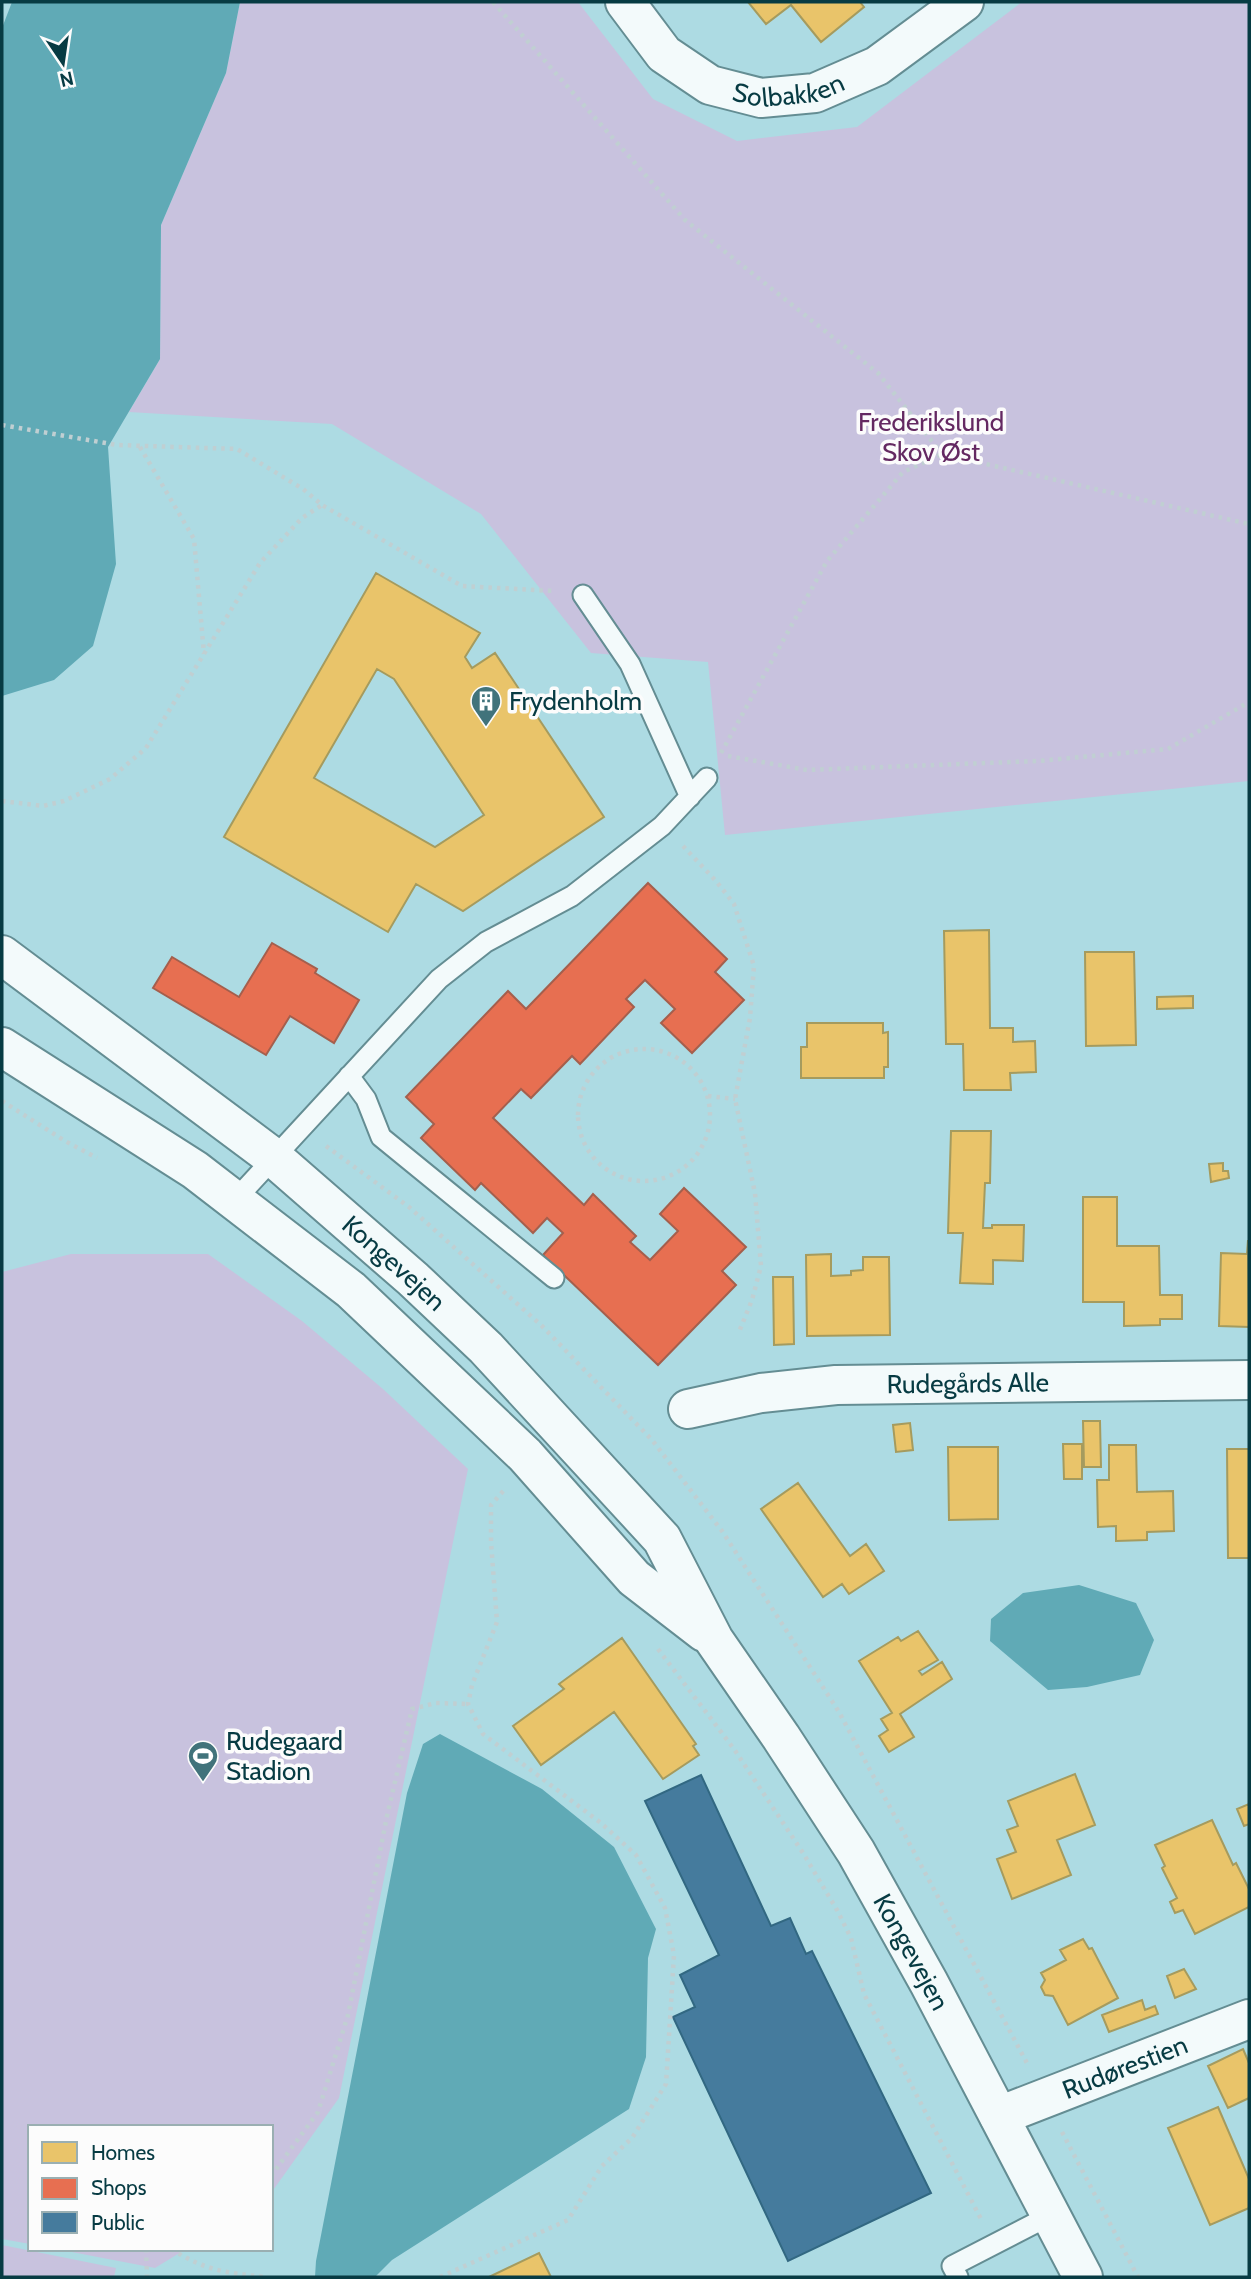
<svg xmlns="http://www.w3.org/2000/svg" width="1251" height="2279" font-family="Cabin,sans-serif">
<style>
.green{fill:#c8c2de}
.water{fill:#60aab6}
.homes{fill:#e9c46a;stroke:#a59b5e;stroke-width:2;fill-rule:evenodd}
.shops{fill:#e76f51;stroke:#a45f4d;stroke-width:2}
.public{fill:#457b9d;stroke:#326882;stroke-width:2}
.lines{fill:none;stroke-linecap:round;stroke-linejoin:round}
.service-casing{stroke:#648d93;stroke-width:23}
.minor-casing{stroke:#648d93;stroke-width:42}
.secondary-casing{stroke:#648d93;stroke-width:42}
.path{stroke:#c0cfd2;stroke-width:4.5;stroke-dasharray:3.5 5;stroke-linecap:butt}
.service{stroke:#f3fafb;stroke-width:19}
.minor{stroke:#f3fafb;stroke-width:38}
.secondary{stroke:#f3fafb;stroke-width:38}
.labels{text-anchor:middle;stroke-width:7;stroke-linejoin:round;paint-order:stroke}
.street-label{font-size:26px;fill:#073b43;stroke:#fcfcfc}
.park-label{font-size:26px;fill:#642962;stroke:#fcfcfc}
.poi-label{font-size:26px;fill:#073b43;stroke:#fcfcfc;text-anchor:start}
</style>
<rect width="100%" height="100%" fill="#addbe3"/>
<!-- green -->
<path class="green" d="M240,2H578L653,99L737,141L857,127L1022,2H1249V781L725,835L708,662L591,653L481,514L332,424L129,412L160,359L161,225L226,73Z
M71,1254H208L302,1321L383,1389L468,1469L339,2098L271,2193V2127H30V2244L2,2239V1272Z
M2,2245L116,2268L114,2277H2Z
M56,2249H186L155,2268Z"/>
<!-- water -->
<path class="water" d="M12,2H240L226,73L161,225L160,359L108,447L116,564L93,646L54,680L2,696V28Z
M1079,1585L1136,1603L1154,1640L1140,1675L1087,1687L1048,1690L990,1641L991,1619L1023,1593Z
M440,1734L542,1789L614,1847L656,1929L648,1958L646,2057L629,2109L392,2260L375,2277H315L316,2261L407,1793L423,1744Z"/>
<!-- homes -->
<path class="homes" d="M748,2H860L864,7L821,42L791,5L766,24Z
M376,573L480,633L465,657L472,668L495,653L604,817L463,911L416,884L388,932L224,837ZM377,669L394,679L484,815L435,847L314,778Z
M989,930L990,1028H1013V1042L1035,1041L1036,1072L1010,1073L1011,1090H964L963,1044H946L944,931Z
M1085,952H1134L1136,1045L1086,1046Z
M1193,996V1008L1157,1009V997Z
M807,1023H883V1033L888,1032V1067H884V1078H801V1047H807Z
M951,1131H991L990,1183H985L983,1228H992V1225H1024L1023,1261L993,1260V1284L960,1283L963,1233H948Z
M1223,1163V1171H1228L1229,1178L1211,1182L1209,1164Z
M1083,1197H1117V1246H1159L1160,1295H1182V1319H1160V1325L1124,1326V1302H1083Z
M1248,1240L1249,1327L1219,1326L1221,1253L1247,1254Z
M831,1254V1276L851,1275V1271L863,1270V1257H889L890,1335L807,1336L806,1255Z
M773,1277H793L794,1344L774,1345Z
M1083,1421H1100L1101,1467H1084Z
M910,1423L913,1450L896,1452L893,1425Z
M1063,1444H1082V1479H1064Z
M1109,1445H1136L1137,1492L1173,1491L1174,1531L1147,1532V1540L1116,1541V1526L1098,1527L1097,1480H1109Z
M948,1447H998V1519L949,1520Z
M1227,1449H1249V1558H1228Z
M798,1483L850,1556L866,1544L884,1571L849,1594L842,1584L823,1597L761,1509Z
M918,1631L938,1660L919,1671L922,1675L942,1662L952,1679L900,1714L914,1737L889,1752L879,1736L888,1730L881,1719L892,1713L859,1661L898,1637L901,1641Z
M622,1638L696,1744L693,1746L699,1755L663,1779L614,1712L541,1765L513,1726L564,1689L559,1684Z
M1075,1774L1095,1825L1057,1840L1071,1875L1012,1899L997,1859L1016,1852L1007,1830L1018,1826L1008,1801Z
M1249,1804V1824L1244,1826L1237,1809Z
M1212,1820L1233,1865L1236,1863L1249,1889V1907L1195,1934L1183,1910L1175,1913L1170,1902L1177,1898L1162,1868L1165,1866L1155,1845Z
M1083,1939L1089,1949L1092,1948L1118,1998L1068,2025L1053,1996L1045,1995L1041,1987L1045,1980L1041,1973L1066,1960L1060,1950Z
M1184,1969L1196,1989L1175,1998L1167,1976Z
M1142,2000L1145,2010L1155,2006L1158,2014L1109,2032L1102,2015Z
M1243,2049L1249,2063V2098L1228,2108L1208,2066Z
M1218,2107L1249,2179V2208L1210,2225L1168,2128Z
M539,2253L551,2277H489Z"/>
<!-- shops -->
<path class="shops" d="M648,883L727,959L715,972L744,1000L692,1053L661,1023L675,1009L645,980L626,999L634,1007L580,1064L572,1056L531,1098L521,1089L493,1118L584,1205L593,1194L636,1236L630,1242L650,1260L678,1231L660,1214L684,1188L746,1247L722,1271L736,1285L658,1365L543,1255L563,1233L547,1218L533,1233L481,1183L475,1190L421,1138L434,1124L406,1097L508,991L526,1009Z
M272,943L317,969L315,973L359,1000L334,1043L290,1016L266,1055L153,988L172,957L239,997Z"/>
<!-- public -->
<path class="public" d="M701,1775L771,1926L790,1918L806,1954L812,1951L931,2193L788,2261L673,2017L695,2007L680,1975L719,1955L645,1801Z"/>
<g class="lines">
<!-- service casing -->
<g class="service-casing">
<path id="service" d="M583,595L630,664L690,797
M349,1076L366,1099L381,1137L554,1278
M235,1200L439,979L486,942L572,896L662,826L707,778
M958,2277L952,2266L1051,2215"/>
</g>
<!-- minor casing -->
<g class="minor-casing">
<g id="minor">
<path id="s1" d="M625,2L664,54L710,85L761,98L815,93L877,66L964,2"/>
<path id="s2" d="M688,1409L761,1393L836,1385L1249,1380"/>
<path id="s3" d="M999,2116L1249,2019"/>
</g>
</g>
<!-- secondary casing -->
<g class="secondary-casing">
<g id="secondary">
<path id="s4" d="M2,955L274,1158L413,1279L486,1348L662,1539L714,1640L781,1737L856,1852L929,1983L1083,2277"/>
<path d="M2,1047L195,1170L351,1290L525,1455L634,1578L704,1632"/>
</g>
</g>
<!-- path -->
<path class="path" d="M493,2L685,220L878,373L942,454
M2,425L117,445L237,449L303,489L322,505L462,586L554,591
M140,447L194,539L204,654
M721,753L827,561L903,472L942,454L1249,524
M728,756L807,770L1038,761L1168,749L1249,702
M2,801L43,806L64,801L110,779L146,748L260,563L302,518L322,505
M683,846L716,881L734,904L754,966L750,1018L735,1099L755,1193L761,1266L752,1300L739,1332
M578 1115a66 66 0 1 1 132 0a66 66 0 1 1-132 0Z
M708,1096L735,1099
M2,1101L65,1141L97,1158
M326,1146L409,1207L542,1326L652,1440L722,1531L839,1712L1028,2065
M658,1649L734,1749L803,1853L837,1910L851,1938L864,1994L981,2219
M1062,2132L1138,2277
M271,2176L318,2112L348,2015L387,1816L412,1709L436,1703L468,1704
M146,2249L147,2277
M171,2249C207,2271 223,2272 264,2277
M440,2277L568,2220L602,2166L632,2138L666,2084L674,1955L665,1908L636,1855L601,1823L483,1734L468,1704L472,1685L497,1622L491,1542V1505L505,1489"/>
<!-- service -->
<use href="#service" class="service"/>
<!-- minor -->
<use href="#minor" class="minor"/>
<!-- secondary -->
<use href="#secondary" class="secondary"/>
</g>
<!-- icons -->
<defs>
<g id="building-pin" transform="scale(1.575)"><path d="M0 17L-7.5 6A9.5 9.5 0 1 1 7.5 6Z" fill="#41737b" stroke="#fcfcfc"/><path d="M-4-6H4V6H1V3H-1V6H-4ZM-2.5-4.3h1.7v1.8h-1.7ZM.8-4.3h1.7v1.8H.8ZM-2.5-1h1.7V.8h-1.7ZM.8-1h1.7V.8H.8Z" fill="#fff"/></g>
<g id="stadium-pin" transform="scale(1.575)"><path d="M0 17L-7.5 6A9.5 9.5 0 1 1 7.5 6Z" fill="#41737b" stroke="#fcfcfc"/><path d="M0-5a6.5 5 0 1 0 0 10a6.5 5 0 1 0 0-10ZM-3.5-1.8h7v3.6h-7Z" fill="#fff"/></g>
</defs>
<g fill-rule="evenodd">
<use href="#building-pin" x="486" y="701"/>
<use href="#stadium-pin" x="203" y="1756"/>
</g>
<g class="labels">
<!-- street labels -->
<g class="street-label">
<text dy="9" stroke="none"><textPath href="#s1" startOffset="201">Solbakken</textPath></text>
<text dy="9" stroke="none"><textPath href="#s4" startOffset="499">Kongevejen</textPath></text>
<text dy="9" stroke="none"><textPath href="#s2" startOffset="282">Rudegårds Alle</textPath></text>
<text dy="9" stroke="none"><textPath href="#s4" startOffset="1367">Kongevejen</textPath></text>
<text dy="9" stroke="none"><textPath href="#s3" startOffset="135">Rudørestien</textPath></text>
</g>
<!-- park labels -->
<g class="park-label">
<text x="931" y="431">Frederikslund<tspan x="931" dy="30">Skov Øst</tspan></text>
</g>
<!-- poi labels -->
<g class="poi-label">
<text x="509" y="710">Frydenholm</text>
<text x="226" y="1750">Rudegaard<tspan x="226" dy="30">Stadion</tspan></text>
</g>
</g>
<!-- border -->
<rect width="1251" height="2279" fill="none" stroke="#073b43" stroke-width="7"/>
<!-- legend -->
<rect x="28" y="2125" width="245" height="126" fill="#fcfcfc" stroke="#9aafb2" stroke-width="2"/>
<rect x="42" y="2142" width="35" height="21" fill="#e9c46a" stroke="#9aafb2" stroke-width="2"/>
<text x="91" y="2160" font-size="21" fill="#073b43">Homes</text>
<rect x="42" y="2178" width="35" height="21" fill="#e76f51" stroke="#9aafb2" stroke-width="2"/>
<text x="91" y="2195" font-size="21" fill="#073b43">Shops</text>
<rect x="42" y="2212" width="35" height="21" fill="#457b9d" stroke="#9aafb2" stroke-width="2"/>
<text x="91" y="2230" font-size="21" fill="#073b43">Public</text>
<!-- north arrow -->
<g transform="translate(63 63) rotate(167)" stroke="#fcfcfc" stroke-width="5" paint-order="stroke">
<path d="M0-5L12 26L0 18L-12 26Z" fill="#073b43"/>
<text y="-10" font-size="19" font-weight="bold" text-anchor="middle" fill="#073b43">N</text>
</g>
</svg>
